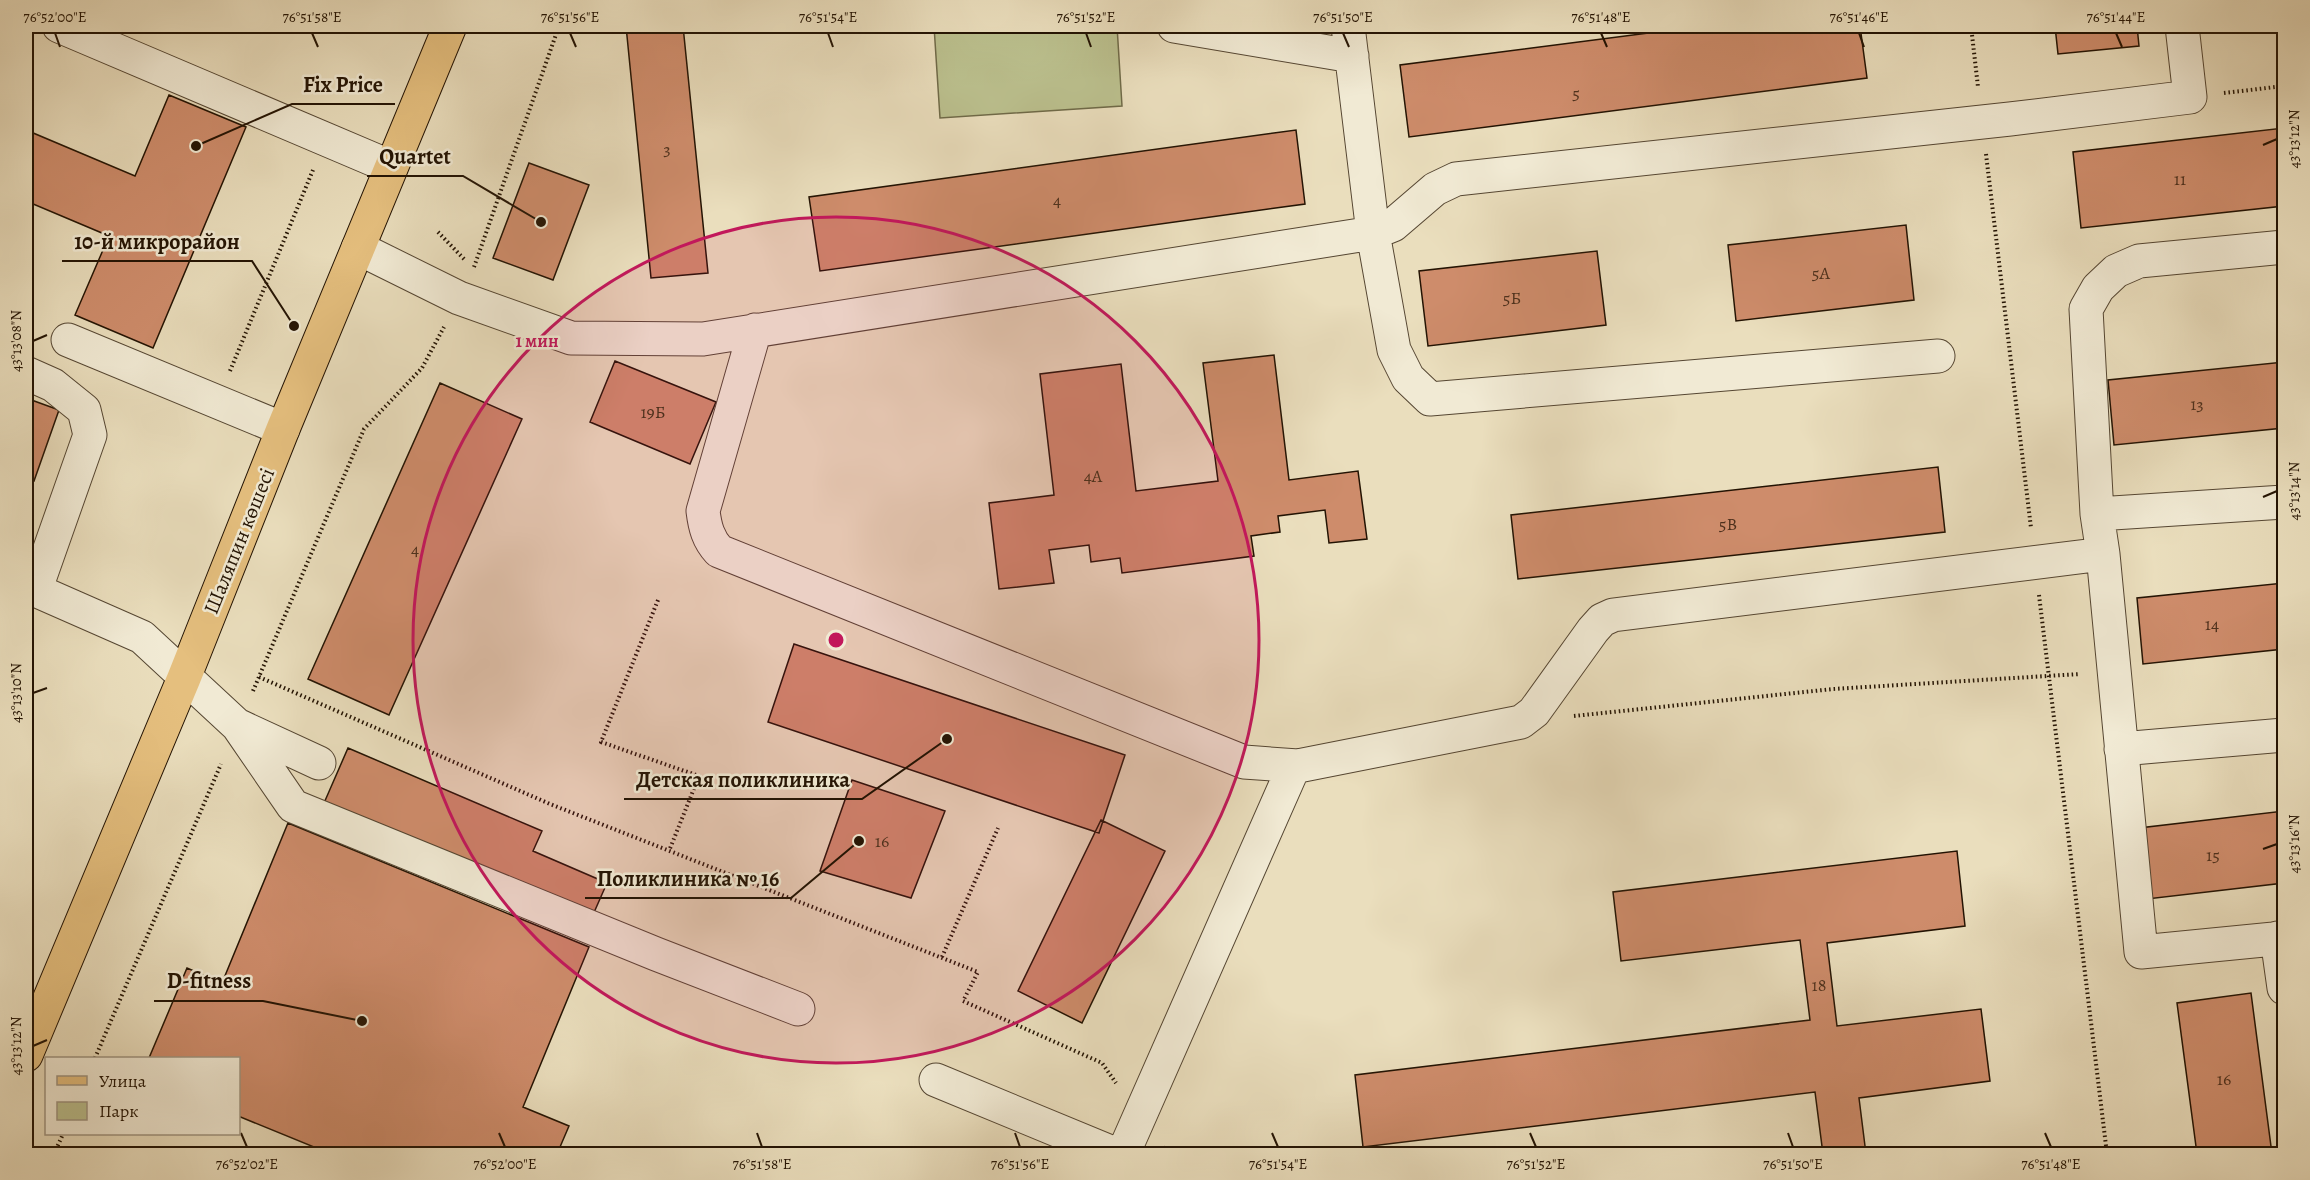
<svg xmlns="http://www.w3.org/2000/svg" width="2310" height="1180" font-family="Alegreya,serif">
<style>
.green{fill:#bbc08e;stroke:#6f6a48;stroke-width:1.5}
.building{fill:#ce8c6b;stroke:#231303;stroke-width:1.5}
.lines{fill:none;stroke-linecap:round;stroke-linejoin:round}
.minor-casing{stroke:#554632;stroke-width:35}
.major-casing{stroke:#231303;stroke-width:35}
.path{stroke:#231303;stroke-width:4;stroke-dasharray:1.5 3;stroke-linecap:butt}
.minor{stroke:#f1ead4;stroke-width:33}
.major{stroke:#e5bf7e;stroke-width:33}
.ticks{fill:none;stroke:#231303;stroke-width:2}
.ring{fill:none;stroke:#c2185b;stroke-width:3}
.labels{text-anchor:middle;stroke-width:5;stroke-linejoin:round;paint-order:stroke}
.number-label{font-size:18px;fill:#4e311d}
.street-label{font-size:21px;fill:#231303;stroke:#f1ead4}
.centre{fill:#c2185b;stroke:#f1ead4;stroke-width:3}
.ring-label{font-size:18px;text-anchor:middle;font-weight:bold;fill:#c2185b;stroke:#f1ead4;stroke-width:5;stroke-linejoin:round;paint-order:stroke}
.leader{fill:none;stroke:#231303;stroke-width:2}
.callout-dot{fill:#231303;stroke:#f1ead4;stroke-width:2}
.callout-label{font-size:22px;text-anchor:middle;font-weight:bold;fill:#231303;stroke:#f1ead4;stroke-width:5;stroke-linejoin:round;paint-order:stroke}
.neatline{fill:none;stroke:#231303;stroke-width:2}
.ticks-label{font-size:15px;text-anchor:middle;fill:#231303}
</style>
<rect width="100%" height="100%" fill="#eadebd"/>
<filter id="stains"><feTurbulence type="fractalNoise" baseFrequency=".00333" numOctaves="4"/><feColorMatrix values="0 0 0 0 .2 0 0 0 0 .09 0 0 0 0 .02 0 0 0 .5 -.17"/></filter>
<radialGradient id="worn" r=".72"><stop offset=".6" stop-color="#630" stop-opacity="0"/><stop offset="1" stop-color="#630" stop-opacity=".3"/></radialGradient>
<!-- green -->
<path class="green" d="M934,26H1117L1122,106L940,118Z"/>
<!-- building -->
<path class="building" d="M626,26H683L708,273L651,278Z
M1703,26H1860L1867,78L1409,137L1400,65Z
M2055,26H2137L2139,46L2058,54Z
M169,95L246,127L153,348L75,315L109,236L26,201V130L135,176Z
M2284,128V206L2081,228L2073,152Z
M1296,130L1305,204L820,271L809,197Z
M529,163L589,185L553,280L493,258Z
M1906,225L1914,300L1736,321L1728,245Z
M1597,251L1606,325L1428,346L1419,271Z
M1274,355L1289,480L1358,471L1367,539L1329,543L1325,510L1278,516L1280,532L1251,536L1254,556L1122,573L1120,558L1091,562L1089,545L1049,550L1054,583L999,589L989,503L1054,495L1040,374L1121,364L1136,491L1218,481L1203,363Z
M615,361L716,402L690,464L590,422Z
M2284,362V428L2114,445L2108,380Z
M440,383L522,419L389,715L308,679Z
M26,398L59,410L34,481L26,478Z
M1938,467L1945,532L1518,579L1511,515Z
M2284,583V649L2143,664L2137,598Z
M794,644L1125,755L1099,833L768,722Z
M348,748L542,831L533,851L607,883L592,917L324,803Z
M852,780L945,811L911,898L820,871Z
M2284,811V883L2147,899L2139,828Z
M1101,820L1165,851L1082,1023L1018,991Z
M288,823L589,947L523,1107L569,1126L557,1154H331L238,1116V1058H149L187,968L222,983Z
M1957,851L1965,926L1827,943L1837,1026L1981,1009L1990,1081L1859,1098L1866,1154H1823L1815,1092L1363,1147L1355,1075L1810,1020L1800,940L1621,961L1613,892Z
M2251,993L2272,1154H2197L2177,1003Z"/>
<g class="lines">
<!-- minor casing -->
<g class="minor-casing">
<path id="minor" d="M59,26L391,167
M1174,26L1352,56
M1348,26L1373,233L1394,350L1408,378L1430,399L1938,356
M2284,247L2139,261L2116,271L2098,288L2086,309L2097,514L2103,554L2141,952L2284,938
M358,248L459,298L571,338L703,339L1373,233L1393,225L1435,189L1456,179L2010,119L2190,97L2182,26
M755,330L703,511C705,527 708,539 719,551L1244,762L1298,766L1521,722L1534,712L1593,630L1602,620L1613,615L2103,554
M68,340L283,429
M26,373L53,385L84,410L90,435L35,591
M2097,514L2284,502
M26,586L142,637L238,726L293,806L656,954L798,1009
M239,726L319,763
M2121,749L2284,735
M2277,938L2284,988
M936,1080L1115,1154
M1123,1154L1294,766"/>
</g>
<!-- major casing -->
<g class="major-casing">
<path id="major" d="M26,1055L184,678L283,429L450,26"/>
</g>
<!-- path -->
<path class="path" d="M1971,26L1978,87
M2224,93L2284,86
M1986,154L2031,528
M438,232L465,260
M474,267L559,26
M230,371L313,170
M2039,595L2107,1154
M658,600L601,742L699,776L669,851
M259,677L550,804L978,972L963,1001L1102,1063L1116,1083
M253,691L364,429L422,368L444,327
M1574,716L1833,689L2080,674
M942,957L998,828
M95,1058L221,764
M1163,1147L1168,1154
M54,1154L63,1134"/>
<!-- minor -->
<use href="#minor" class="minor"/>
<!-- major -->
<use href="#major" class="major"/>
</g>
<!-- ticks -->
<path class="ticks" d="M55,33L60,47M312,33L318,47M570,33L576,47M828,33L833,47M1086,33L1091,47M1343,33L1349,47M1601,33L1607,47M1859,33L1864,47M2116,33L2122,47M2263,145L2277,139M33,341L47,335M2263,497L2277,491M33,693L47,688M2263,849L2277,844M33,1046L47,1040M241,1133L247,1147M499,1133L505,1147M757,1133L762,1147M1015,1133L1020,1147M1272,1133L1278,1147M1530,1133L1536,1147M1788,1133L1793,1147M2045,1133L2051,1147"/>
<!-- distance rings -->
<circle cx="836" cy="640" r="423" fill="#c2185b" fill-opacity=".12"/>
<circle class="ring" cx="836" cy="640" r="423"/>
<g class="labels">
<!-- number labels -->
<g class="number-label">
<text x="1576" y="99">5</text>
<text x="667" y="155">3</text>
<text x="2180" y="185">11</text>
<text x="1057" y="206">4</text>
<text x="1821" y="279">5А</text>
<text x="1512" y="304">5Б</text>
<text x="2197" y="410">13</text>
<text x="653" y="418">19Б</text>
<text x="1093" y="482">4А</text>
<text x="1728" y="530">5В</text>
<text x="415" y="555">4</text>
<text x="2212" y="630">14</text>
<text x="882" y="847">16</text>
<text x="2213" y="861">15</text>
<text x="1819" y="991">18</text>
<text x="2224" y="1085">16</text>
</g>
<!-- street labels -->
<g class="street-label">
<text transform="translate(239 541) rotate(-68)" y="7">Шаляпин көшесі</text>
</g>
</g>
<circle cx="836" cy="640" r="9" class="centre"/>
<g class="ring-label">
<text x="537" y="347">1 мин</text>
</g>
<!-- callouts -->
<path class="leader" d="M196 146L292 104H395M541 222L463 176H367M294 326L252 261H62M947 739L862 799H624M859 841L791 898H585M362 1021L263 1001H154"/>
<g class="callout-dot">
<circle cx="196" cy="146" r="6"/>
<circle cx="541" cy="222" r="6"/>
<circle cx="294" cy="326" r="6"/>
<circle cx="947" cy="739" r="6"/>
<circle cx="859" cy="841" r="6"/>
<circle cx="362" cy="1021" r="6"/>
</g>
<g class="callout-label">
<text x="343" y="92">Fix Price</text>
<text x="415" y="164">Quartet</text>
<text x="157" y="249">10-й микрорайон</text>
<text x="743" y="787">Детская поликлиника</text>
<text x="688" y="886">Поликлиника № 16</text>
<text x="209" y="988">D-fitness</text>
</g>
<!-- margin -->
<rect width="2310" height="1180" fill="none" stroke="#eadebd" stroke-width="66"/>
<!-- legend -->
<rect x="45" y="1057" width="195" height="78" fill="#f1ead4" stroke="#9f9480" stroke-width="1.5"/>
<rect x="57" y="1076" width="30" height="9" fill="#e5bf7e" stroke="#9f9480" stroke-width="1.5"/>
<text x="99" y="1087" font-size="18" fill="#231303">Улица</text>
<rect x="57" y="1102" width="30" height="18" fill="#bbc08e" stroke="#9f9480" stroke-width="1.5"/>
<text x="99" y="1117" font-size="18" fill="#231303">Парк</text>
<rect x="33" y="33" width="2244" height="1114" class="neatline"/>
<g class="ticks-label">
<text x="55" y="22">76°52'00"E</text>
<text x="312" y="22">76°51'58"E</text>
<text x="570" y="22">76°51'56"E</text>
<text x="828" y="22">76°51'54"E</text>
<text x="1086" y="22">76°51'52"E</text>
<text x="1343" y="22">76°51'50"E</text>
<text x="1601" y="22">76°51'48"E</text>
<text x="1859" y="22">76°51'46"E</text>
<text x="2116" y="22">76°51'44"E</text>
<text transform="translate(2294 139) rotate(-90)" y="5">43°13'12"N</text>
<text transform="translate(16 341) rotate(-90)" y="5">43°13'08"N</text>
<text transform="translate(2294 491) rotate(-90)" y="5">43°13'14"N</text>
<text transform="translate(16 693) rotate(-90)" y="5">43°13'10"N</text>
<text transform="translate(2294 844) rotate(-90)" y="5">43°13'16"N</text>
<text transform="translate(16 1046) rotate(-90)" y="5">43°13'12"N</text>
<text x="247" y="1169">76°52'02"E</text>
<text x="505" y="1169">76°52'00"E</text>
<text x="762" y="1169">76°51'58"E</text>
<text x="1020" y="1169">76°51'56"E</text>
<text x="1278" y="1169">76°51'54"E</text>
<text x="1536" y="1169">76°51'52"E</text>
<text x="1793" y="1169">76°51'50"E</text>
<text x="2051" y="1169">76°51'48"E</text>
</g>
<rect width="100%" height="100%" filter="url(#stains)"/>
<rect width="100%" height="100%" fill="url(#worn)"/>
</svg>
